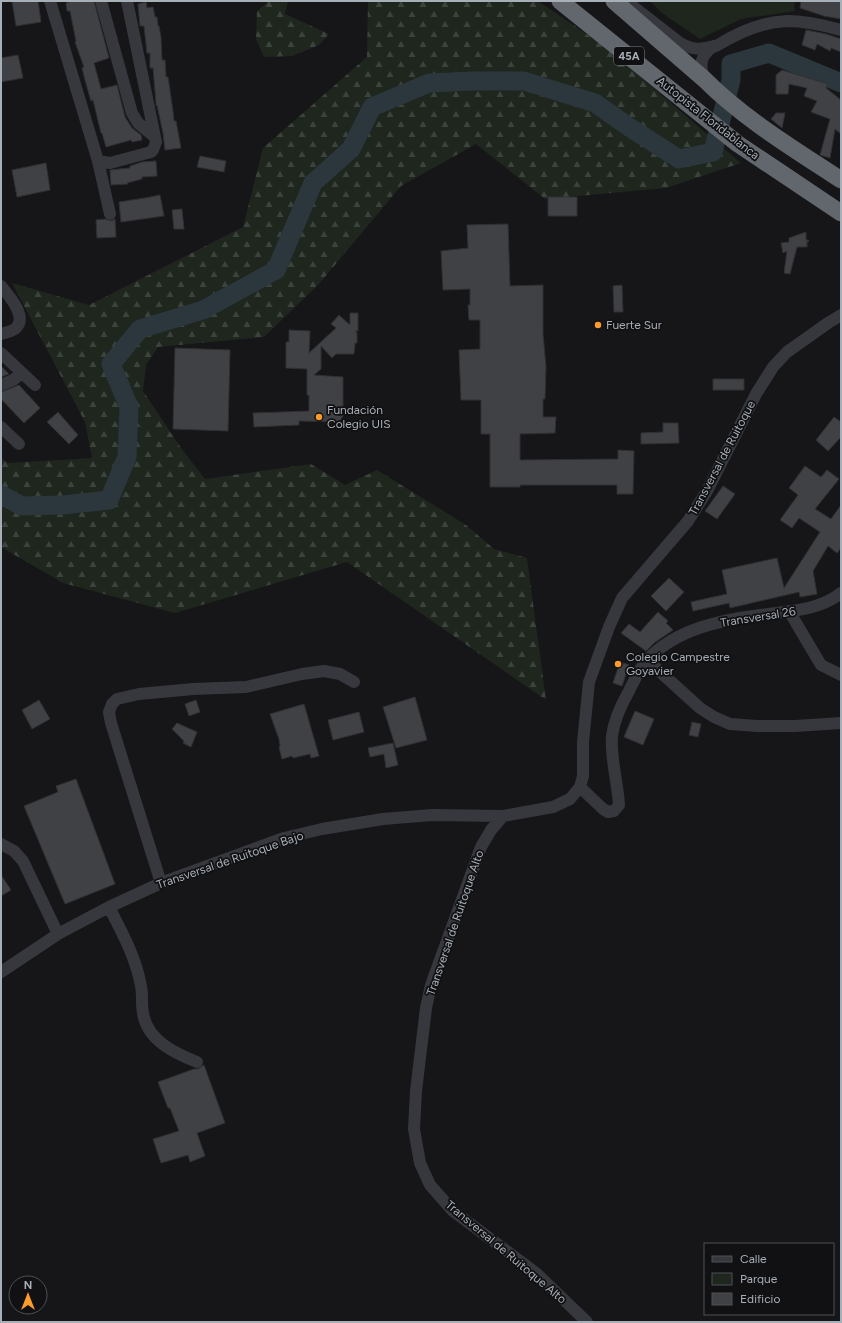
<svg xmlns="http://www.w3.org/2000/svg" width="842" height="1323" font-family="Figtree,sans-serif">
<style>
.green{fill:#1e261e}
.forest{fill:url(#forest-firs)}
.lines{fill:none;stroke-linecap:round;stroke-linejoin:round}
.river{stroke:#2b373c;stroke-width:19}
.building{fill:#404145;stroke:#303034}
.minor{stroke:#37383d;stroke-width:12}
.highway{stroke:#62676e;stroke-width:17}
.poi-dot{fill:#fa9b2c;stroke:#111113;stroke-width:1.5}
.labels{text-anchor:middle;stroke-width:3.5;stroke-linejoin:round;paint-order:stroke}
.shield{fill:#111113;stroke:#7a8086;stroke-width:1}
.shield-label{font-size:11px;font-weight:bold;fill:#a7afb8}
.street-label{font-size:12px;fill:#a7afb8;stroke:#111113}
.poi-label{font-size:12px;fill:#a7afb8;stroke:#111113;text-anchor:start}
</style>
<defs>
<pattern id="forest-firs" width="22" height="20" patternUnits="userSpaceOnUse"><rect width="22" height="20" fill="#1e261e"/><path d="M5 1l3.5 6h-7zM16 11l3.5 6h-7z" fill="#3c433d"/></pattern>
</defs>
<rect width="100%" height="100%" fill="#161618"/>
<!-- green -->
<path class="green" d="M650,1H794L795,11L741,19L700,39L662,13Z"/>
<!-- forest -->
<path class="forest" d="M269,1H288L285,14L329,34L319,45L292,56L264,57L256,39L257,11Z
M368,1H538L603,45L741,163L666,188L545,199L476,144L401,186L319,284L264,337L158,347L146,365L143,391L181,448L205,479L311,464L345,485L377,470L466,525L494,549L527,558L546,700L347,562L175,613L63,583L1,547V458L8,463L92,458L85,422L12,283L89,305L243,227L263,148L367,57Z"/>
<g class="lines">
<!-- river -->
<path class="river" d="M1,495L22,506L63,505L109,500L127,457L129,407L111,364L140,329L203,310L276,270L313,183L351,149L372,107L429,83L473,81H524L595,103L629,127L679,159L713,152L731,80V64L769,53L841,83"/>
</g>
<!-- building -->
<path class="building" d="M12,1H38L41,22L16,26Z
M69,1H94L109,58L94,63L101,89L117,85L125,117L132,128L141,135L142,140L132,142L131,140L106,147L102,133H101L93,100L91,101L85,80L82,68L84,67L75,42L76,41L70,11H67L66,3L69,2Z
M801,1H841V19L824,16L800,8Z
M146,2L147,8L153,7L155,17H157L158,26H159L161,37L162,60H165L166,77H168L173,111L174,121H176L181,148L165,150L163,133L157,105L156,106V103L153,68H150V53H147L144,26H140L138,4Z
M806,30L826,34L841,39V52L831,48L830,51L817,44L815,50L802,45Z
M18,55L23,78L1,82V58Z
M782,70L828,84L826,88L841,100V134L835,129L830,158L820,155L830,119L811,112L817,101L804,96L807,88L789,84L788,94H776V75Z
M776,113H785L782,128L771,119Z
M200,156L226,161L224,172L197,167Z
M156,161L157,176L142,177V179L127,183L128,184L111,185L110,170L130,168V166L142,162Z
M46,163L50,190L17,197L12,170Z
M160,195L164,216L121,222L119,202L145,198Z
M548,197H577V216H548Z
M182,209L184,229H174L172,210Z
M105,219L111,221L115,219L116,237L97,238L96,220Z
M508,224L510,286L543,285V334L546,367L545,399H543V417H556L555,433L520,434V460L618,459V450L634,451L633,494H617V485H520V487H490V434H481V400H461L459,350L480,349V320H469L468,305H470V289L443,290L441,251L468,248L467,225Z
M806,232V240H808L809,241L807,242V247H797L790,274L784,273L787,251L783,253L781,243L789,242V238Z
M622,285L623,312H614L613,286Z
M350,313H358V331H355L357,333V343H355L354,354H336L332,358L321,346V369L314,375L343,377V416L339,422L299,421V425L254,427L253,413L309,411V395H307V369L286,368V342H289V330L310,331L309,353L336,328L331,324L339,315L350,325Z
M175,348L230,350L228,431L173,429Z
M1,366L9,374L1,377Z
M713,379H744V390H713Z
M19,385L40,408L24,423L1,399V392Z
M58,412L78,435L69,444L47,422Z
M834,417L841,422V437L828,451L816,440Z
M663,423H678L679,443L641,444V433L663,432Z
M805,466L821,477L827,470L839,479L815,509L831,519L841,505V548L837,553L828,546L813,571L817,594L800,597L799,592L730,608L729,603L693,611L691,602L727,594L722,570L777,558L784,588L820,532L799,518L792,528L780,520L798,495L789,488Z
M723,486L735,494L717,519L705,511Z
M669,578L684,592L666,611L651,596Z
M658,612L668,621L666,623L673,630L654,643L646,651L621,633L629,624L640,632Z
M620,662L629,665L622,686L613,683Z
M415,697L427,740L396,748L383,707Z
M39,700L50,719L32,729L22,710Z
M196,700L200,712L189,716L185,704Z
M304,704L319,756L311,758L310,754L293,758L292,756L282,759L279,747L280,746L279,739L270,714Z
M635,711L654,719L643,745L624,737Z
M359,712L364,732L333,740L328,720Z
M692,722L701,724L698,737L689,735Z
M177,723L197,732L191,747L183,743L184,741L172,729Z
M393,743L398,765L386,768L384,754L370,757L368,748Z
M76,779L115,884L65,904L24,806L58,792L56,786Z
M1,875L11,890L1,896Z
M204,1065L225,1123L197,1133L205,1156L190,1162L188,1155L161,1163L153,1139L179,1131L170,1108H168L158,1082L194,1069H198Z"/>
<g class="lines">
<!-- minor -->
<path class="minor" d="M50,1L98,161L110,214
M101,1L132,113L138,123L155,137
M626,1L680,43C693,50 700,50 714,46
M704,79C701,69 699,59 708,51C710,48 715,46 718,45C739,32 762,22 787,21C806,21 823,25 841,30
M98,161L110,163L151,152L153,150L156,142L127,1
M1,286C8,295 28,316 16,328C13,331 5,333 1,334
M1,353L35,385
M1,385L13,380L22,373
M1,427L19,444
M789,611L821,665L841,675
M647,660L700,708L714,717L730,724L757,726H795L841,723
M580,787L603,809L608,812L614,811L619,805C618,784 610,757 612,736C614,720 621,705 629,691C634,681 639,669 647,660C676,629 721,620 760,615C787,611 819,611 841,593
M503,816L491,830L481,847L431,985L426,1008L416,1091L414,1129L420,1163L430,1185L453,1211L536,1273L587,1322
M1,844L14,851L23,861L58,934
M161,883L111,723L109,712L112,704L117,699L139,694L193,689L246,687L302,674L324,671L340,674L354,682
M109,907C122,932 136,958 141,986C143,995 141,1004 143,1013C147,1040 174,1053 197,1062
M1,972L58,934L109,907L161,883L284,838L322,829L383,819L432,815L503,816L553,807L570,799L580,787L583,776V742L589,682L609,627L622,598L688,521L707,491L756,394L773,367L787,352L828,323L841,315"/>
<!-- highway -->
<path class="highway" d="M560,1L738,144L841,213
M614,1L704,79C744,119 794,149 841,180"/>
</g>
<!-- markers -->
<g class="poi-dot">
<circle cx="598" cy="325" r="4"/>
<circle cx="319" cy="417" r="4"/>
<circle cx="618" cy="664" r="4"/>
</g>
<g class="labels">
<!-- shield labels -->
<rect class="shield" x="614" y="47" width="30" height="18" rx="3"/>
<g class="shield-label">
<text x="629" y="60">45A</text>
</g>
<!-- street labels -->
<g class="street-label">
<text transform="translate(708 118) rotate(38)" y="4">Autopista Floridablanca</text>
<text transform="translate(722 458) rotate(-62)" y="4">Transversal de Ruitoque</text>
<text transform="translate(758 617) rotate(-9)" y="4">Transversal 26</text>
<text transform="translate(230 860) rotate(-19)" y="4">Transversal de Ruitoque Bajo</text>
<text transform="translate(455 923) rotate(-71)" y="4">Transversal de Ruitoque Alto</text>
<text transform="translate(506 1252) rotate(40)" y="4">Transversal de Ruitoque Alto</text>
</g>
<!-- poi labels -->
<g class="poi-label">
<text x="606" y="329">Fuerte Sur</text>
<text x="327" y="414">Fundación<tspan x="327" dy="14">Colegio UIS</tspan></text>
<text x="626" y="661">Colegio Campestre<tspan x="626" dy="14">Goyavier</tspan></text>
</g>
</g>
<!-- border -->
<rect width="842" height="1323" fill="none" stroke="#a7afb8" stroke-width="4"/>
<!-- legend -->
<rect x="704" y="1243" width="130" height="72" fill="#111113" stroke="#4d5055"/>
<rect x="712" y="1256" width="20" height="6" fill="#37383d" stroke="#4d5055"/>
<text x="740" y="1263" font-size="12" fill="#a7afb8">Calle</text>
<rect x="712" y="1273" width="20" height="12" fill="#1e261e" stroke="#4d5055"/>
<text x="740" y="1283" font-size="12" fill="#a7afb8">Parque</text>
<rect x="712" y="1293" width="20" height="12" fill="#404145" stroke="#4d5055"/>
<text x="740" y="1303" font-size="12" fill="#a7afb8">Edificio</text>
<!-- north arrow -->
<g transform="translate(28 1295)"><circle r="19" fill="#111113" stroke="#4d5055"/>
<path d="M0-3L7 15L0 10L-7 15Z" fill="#fa9b2c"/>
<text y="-6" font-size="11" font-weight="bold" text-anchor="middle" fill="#a7afb8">N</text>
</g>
</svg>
